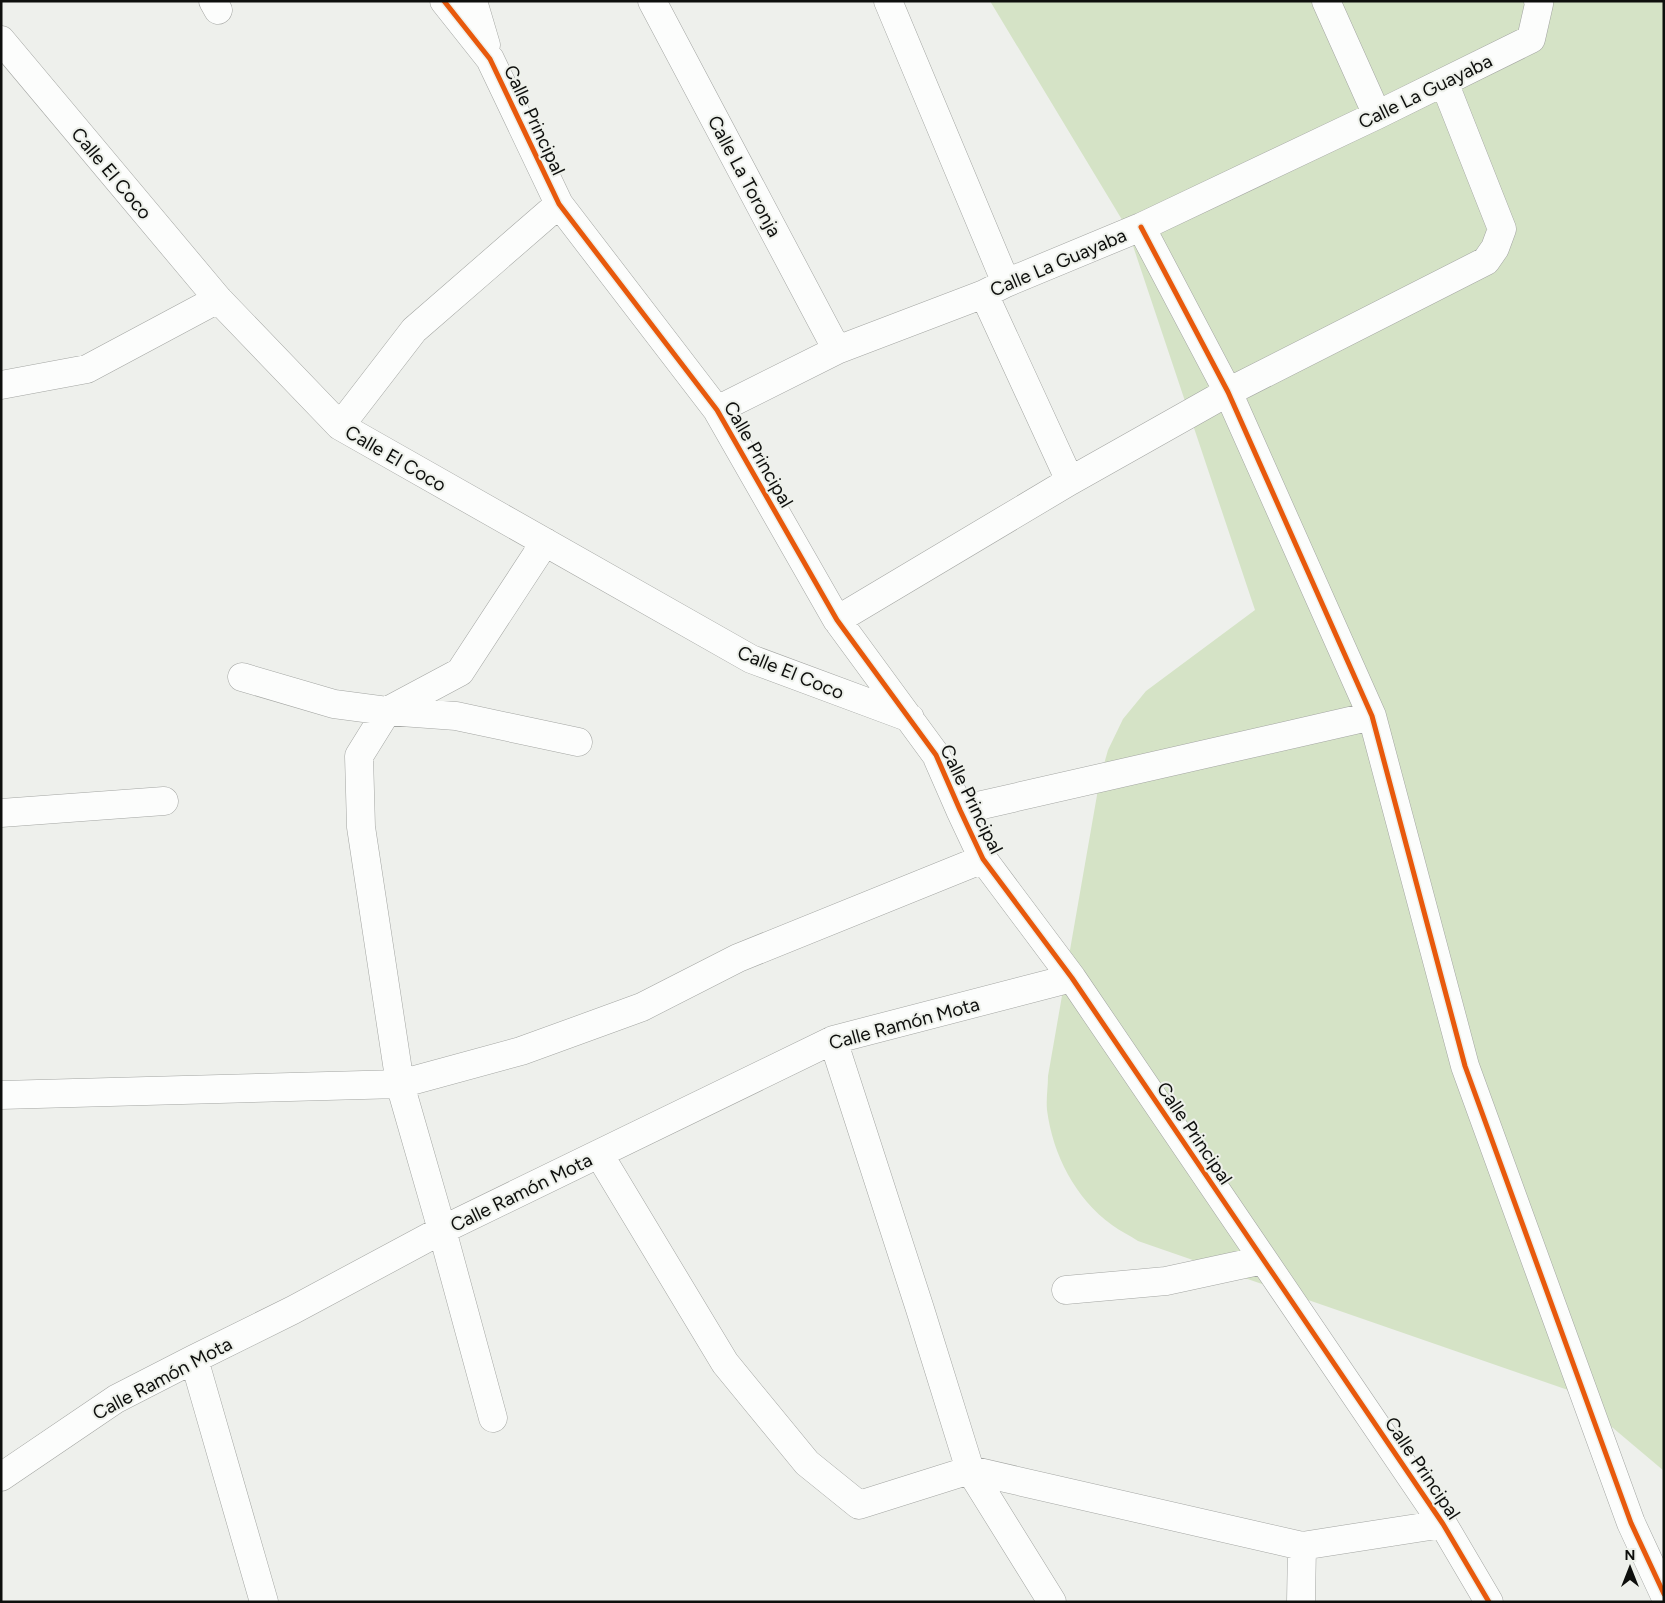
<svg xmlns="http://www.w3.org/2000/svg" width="1665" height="1603" font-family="Figtree,sans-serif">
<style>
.green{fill:#d5e3c6}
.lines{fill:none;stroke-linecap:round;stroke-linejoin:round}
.minor-casing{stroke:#a3a5a2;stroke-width:29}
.minor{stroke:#fcfdfc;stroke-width:28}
.cycleway-casing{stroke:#eef1eb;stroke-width:8}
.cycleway{stroke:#e8590c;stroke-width:5}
.labels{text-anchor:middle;stroke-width:4;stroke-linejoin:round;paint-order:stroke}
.street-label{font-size:19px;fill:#0e0f0d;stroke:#eef1eb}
</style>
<rect width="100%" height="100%" fill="#eef0ec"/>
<!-- green -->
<path class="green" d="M990,1H1664V1471L1568,1390L1138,1241C1129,1235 1120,1231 1112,1225C1075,1198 1053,1155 1047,1110C1046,1099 1048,1087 1048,1076L1100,778L1108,750L1123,719L1146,691L1255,610L1127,228Z"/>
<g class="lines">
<!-- minor casing -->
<g class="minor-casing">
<path id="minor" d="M213,1L218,10
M444,1L490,59L559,204L717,410L837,620L936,755L960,810L983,859L1072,978L1443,1524L1489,1602
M473,1L486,45
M652,1L837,350
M888,1L1006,283
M1326,1L1377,115
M1,40L218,299L340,426L751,659L910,718
M1141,227L1228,392L1372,716L1465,1066L1631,1523L1664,1594
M984,294L1070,481
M1,385L87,369L218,299
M717,410L837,350L984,294L1006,283L1141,227L1377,115L1531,39L1539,4L1538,1
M340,426L414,330L559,204
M837,620L1070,481L1228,392L1486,261L1495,248L1502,229L1444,82
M242,677L334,704L387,711L456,716L578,742
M960,810L1372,716
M1,813L164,801
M833,1040L920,1309L970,1470L1052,1602
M1,1095L400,1084L521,1051L642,1007L738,958L983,859
M599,1154L725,1363L807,1463L859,1505L970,1470L1302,1546L1443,1524
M1066,1290L1166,1281L1263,1260
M194,1359L264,1602
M493,1418L442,1230L400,1084L361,827L359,756L387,711L460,672L545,542
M1,1477L116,1399L194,1359L293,1310L442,1230L833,1040L1072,978
M1301,1602L1302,1546"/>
</g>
<!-- minor -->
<use href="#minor" class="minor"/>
<!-- cycleway casing -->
<g class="cycleway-casing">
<path id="cycleway" d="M444,1L490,59L559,204L717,410L837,620L936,755L960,810L983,859L1072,978L1443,1524L1489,1602
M1141,227L1228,392L1372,716L1465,1066L1631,1523L1664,1594"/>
</g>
<!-- cycleway -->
<use href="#cycleway" class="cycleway"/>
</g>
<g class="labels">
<!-- street labels -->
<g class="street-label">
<text transform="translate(1425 91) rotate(-26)" y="7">Calle La Guayaba</text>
<text transform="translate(535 120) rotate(65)" y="7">Calle Principal</text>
<text transform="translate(112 173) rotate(50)" y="7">Calle El Coco</text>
<text transform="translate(745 176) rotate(62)" y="7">Calle La Toronja</text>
<text transform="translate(1058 262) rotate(-23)" y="7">Calle La Guayaba</text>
<text transform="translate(759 454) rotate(60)" y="7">Calle Principal</text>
<text transform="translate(396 458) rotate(30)" y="7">Calle El Coco</text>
<text transform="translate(791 672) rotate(22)" y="7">Calle El Coco</text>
<text transform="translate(972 799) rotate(64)" y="7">Calle Principal</text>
<text transform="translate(904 1023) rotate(-15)" y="7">Calle Ramón Mota</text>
<text transform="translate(1195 1133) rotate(56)" y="7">Calle Principal</text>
<text transform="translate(521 1192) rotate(-26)" y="7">Calle Ramón Mota</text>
<text transform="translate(162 1378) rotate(-28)" y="7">Calle Ramón Mota</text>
<text transform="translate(1423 1468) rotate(56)" y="7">Calle Principal</text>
</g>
</g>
<!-- border -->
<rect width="1665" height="1603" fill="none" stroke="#0e0f0d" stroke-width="5"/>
<!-- north arrow -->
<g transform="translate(1630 1568)" stroke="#eef1eb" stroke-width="4" paint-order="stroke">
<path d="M0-4L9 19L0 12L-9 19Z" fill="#0e0f0d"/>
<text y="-8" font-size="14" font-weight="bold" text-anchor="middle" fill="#0e0f0d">N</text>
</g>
</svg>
